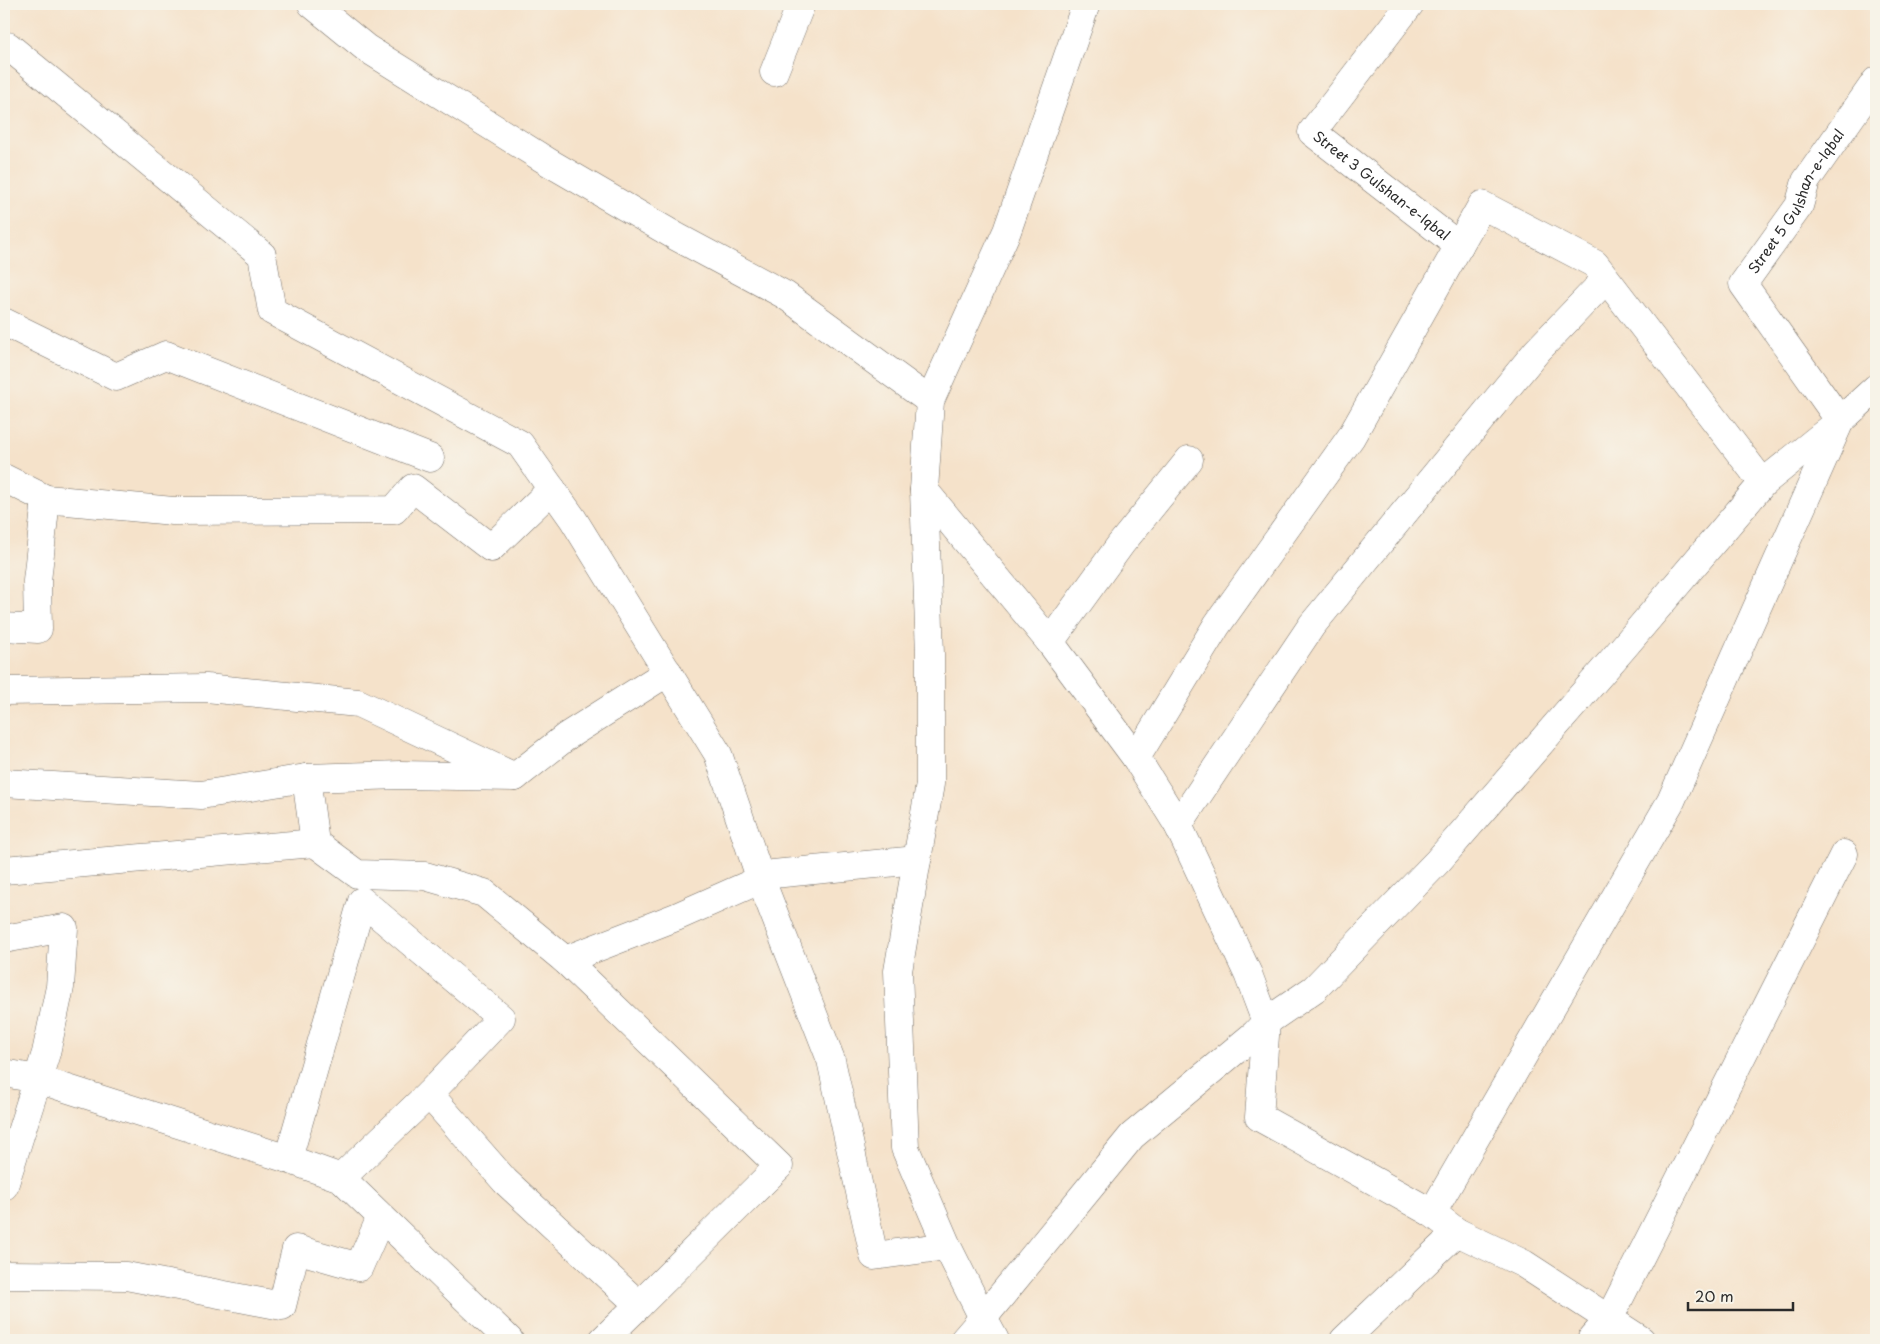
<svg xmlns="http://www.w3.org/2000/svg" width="1880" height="1344" font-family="'Playpen Sans',sans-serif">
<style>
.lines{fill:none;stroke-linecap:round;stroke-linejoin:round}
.minor-casing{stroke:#726b63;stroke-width:29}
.minor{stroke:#fff;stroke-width:28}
.labels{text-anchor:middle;stroke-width:4.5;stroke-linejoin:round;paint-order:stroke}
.street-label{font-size:14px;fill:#2b2b2b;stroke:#f7f3e8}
</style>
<rect width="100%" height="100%" fill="#f7f3e8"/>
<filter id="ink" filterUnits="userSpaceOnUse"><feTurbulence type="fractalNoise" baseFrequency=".02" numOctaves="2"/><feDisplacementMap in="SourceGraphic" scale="10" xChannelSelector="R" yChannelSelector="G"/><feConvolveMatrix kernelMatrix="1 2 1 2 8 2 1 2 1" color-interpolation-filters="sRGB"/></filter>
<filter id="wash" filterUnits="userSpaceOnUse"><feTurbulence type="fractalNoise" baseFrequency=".0096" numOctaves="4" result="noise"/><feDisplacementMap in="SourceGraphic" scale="20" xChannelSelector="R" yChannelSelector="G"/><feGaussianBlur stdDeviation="1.12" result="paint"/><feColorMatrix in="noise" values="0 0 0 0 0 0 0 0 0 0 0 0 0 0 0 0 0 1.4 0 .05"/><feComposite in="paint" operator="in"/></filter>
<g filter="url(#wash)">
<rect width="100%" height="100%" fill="#f5e2ca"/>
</g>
<g filter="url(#ink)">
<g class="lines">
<!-- minor casing -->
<g class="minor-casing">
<g id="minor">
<path d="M312,4L366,48L550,163L677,237L785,295L930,401"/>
<path d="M1086,4L1007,231L930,401L924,490L930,654V784L898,971L905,1148L947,1246L983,1318L1132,1136L1255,1034L1266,1022L1314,989L1438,861L1623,648L1763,483L1840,421L1876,388"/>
<path id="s1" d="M1410,4L1312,132L1459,246"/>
<path d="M4,49L8,46L262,255L272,311L520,444L573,519L718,754L761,880L831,1060L874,1256L947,1246"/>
<path d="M774,72L801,4"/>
<path d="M4,322L116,377L166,355L430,458"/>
<path d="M4,478L46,499"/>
<path d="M924,490L1050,642L1136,758L1178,825L1248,974L1266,1022L1259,1117L1432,1213L1457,1232L1524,1264L1641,1340"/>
<path d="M4,627L38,629L37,581L46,499L173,511L394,510L413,488L491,548L552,489"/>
<path d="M1050,642L1121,544L1189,460"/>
<path d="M4,691L206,688L358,703L515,777"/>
<path d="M1136,758L1217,625L1351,437L1482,205L1595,264L1763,483"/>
<path d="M306,778L401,775L515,777L567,736L668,672"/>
<path d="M4,783L201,795L306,778L315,843L357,874L425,876L484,893L565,960L779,1166L639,1305"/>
<path d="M1178,825L1312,625L1537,351L1606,279"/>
<path d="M4,870L315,843"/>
<path d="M4,939L64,928L60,987L46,1053L4,1186"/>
<path d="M565,960L676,917L773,874L917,860"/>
<path d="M4,1073L37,1079L288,1159L341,1178L429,1094L505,1181L639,1305L603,1340"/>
<path d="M288,1159L362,901L501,1018L429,1094"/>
<path d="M341,1178L509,1340"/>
<path id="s2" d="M1432,1213L1671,801L1840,421L1743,284L1799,206L1806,181L1876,81"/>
<path d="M4,1275L126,1276L282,1306L296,1249L359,1267L381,1217"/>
<path d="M964,1340L983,1318L995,1340"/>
<path d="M1344,1340L1457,1232"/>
<path d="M1591,1340L1609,1319L1844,854"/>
</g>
</g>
<!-- minor -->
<use href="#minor" class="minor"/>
</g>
</g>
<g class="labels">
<!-- street labels -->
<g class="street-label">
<text dy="5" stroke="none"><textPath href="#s1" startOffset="249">Street 3 Gulshan-e-Iqbal</textPath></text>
<text dy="5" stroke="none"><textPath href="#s2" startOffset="1159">Street 5 Gulshan-e-Iqbal</textPath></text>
</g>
</g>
<!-- margin -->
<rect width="1880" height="1344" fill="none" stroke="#f7f3e8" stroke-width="20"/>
<!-- scale -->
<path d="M1688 1302v8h105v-8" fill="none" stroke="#2b2b2b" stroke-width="2.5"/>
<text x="1695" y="1302" font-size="15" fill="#2b2b2b" stroke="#f7f3e8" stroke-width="4" paint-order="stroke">20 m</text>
</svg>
